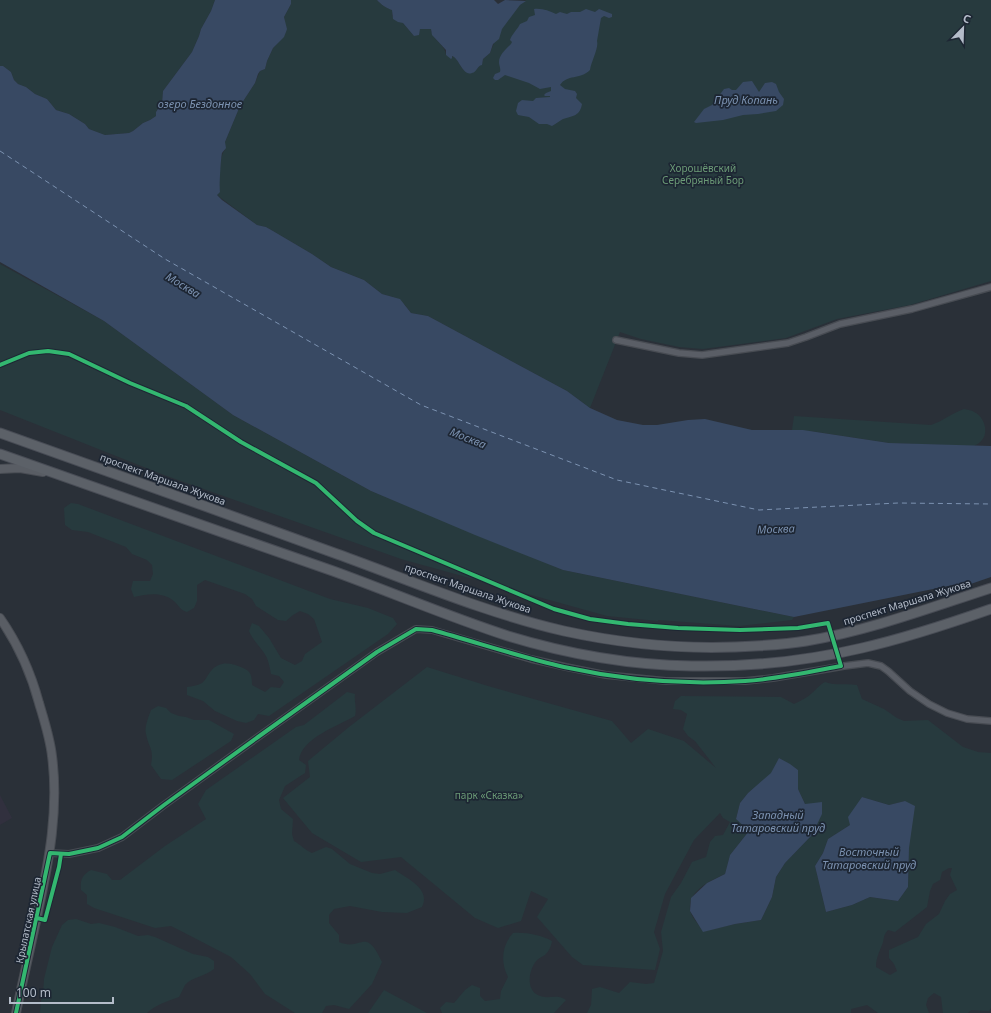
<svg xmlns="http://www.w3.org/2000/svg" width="991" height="1013" font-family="'Noto Sans',sans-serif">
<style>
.medical{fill:#31303e}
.green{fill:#273a3e;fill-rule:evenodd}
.water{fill:#384963}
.pier{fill:#2a3038}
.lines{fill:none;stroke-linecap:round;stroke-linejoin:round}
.ferry{stroke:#7c92b1;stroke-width:1;stroke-dasharray:5 4;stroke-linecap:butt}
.street-casing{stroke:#484c53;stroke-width:8}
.secondary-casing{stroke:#484c53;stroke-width:10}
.primary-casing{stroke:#484c55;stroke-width:11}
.street{stroke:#5a5e66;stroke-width:5.5}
.secondary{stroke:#595d64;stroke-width:8}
.primary{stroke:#5c6168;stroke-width:9}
.cycleway-casing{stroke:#1d2633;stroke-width:6}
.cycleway{stroke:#33b770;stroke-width:4}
.labels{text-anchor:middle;stroke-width:3.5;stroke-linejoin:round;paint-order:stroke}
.park-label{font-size:10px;fill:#6b9a76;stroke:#1d2633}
.street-label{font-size:10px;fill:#b4bcc9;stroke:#1d2633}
.water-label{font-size:11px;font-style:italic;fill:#7c92b1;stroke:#1d2633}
</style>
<rect width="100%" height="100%" fill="#2a3038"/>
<!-- medical -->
<path class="medical" d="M0,795L12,818L0,825Z"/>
<!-- green -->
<path class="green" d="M0,0H215L211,11L201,29L199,36L192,52L163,91L162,103L156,112V116L150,120L143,123L133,131L129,133L105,135L89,129L85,124L69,114L56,110L47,99L35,94L26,87L18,84L14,80L11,72L3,67L0,66Z
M291,0H377C380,4 388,9 393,10L392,16L403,23L414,36L419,32L420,29H431C432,40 445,44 446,55C460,56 457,64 465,71L476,70L482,63L483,59L490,53L498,33L520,5L526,0H991V281L910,305L837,319L786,338L703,349L679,347L641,339L620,332L590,408L567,391L428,316L411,313L405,305L396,298L382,294L364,280L331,267L312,254L273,231L266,227L257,225L217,195C221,184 218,157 225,150V142L240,106L255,83L260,71L265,69L267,61L273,48L283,37L286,32L284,17L291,4Z
M0,264L104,321L233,415L371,491L563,570L794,617L792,620L739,626L658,620V621L607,616L401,559L164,475L0,410Z
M964,409C967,410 972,410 974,412C984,416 989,432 982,440C980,443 976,445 974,446L889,443L817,432L792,430L794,416L931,425C943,421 952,413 964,409Z
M71,503L78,504L330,599L368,608L393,618L397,624L388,634L269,716L258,714L254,720L246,723L237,721L215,711L203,701L187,695V687C192,686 197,686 202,683C206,680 208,674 211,671C220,660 232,663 243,668C251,671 252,676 252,685L265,692L271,687L280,688L284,682L279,676L271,674C270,669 269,663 267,658C262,648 253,641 249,631L252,623L259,626L269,638L281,658L295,665L302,661L305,654L322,642L314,619L308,614L300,611L293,615L286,621L278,620L256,606L252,599L245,594L205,580L197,585V601L194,608L187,612C179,609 180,607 175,602C163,591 148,594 134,597L131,589L133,581H150L153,574L152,565L147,560L132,554L126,547L88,532L72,530L65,525L64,508Z
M427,667L488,686L612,721L631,743L648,729L684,741L716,768L695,741L688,736L683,729L687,714L681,710L673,709L675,701L681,696L781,697L794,704C800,701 807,698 812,693C817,689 819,685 825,682C836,686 846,683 857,685L862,699L884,709L897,718L904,721L928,720L963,747L978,752L991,753V1008L989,1011L971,1010L968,1013H943L941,997L934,993L928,998L926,1005L929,1013H878L867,1005L851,1009V1013H587L591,1005L592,989L600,987L619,993L630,982L646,984L654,983L663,951L661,932L671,897L681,883L692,862L706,857L710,842L715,836L723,835L730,822L723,818L720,813L694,840L665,894L654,932L660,949L655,970L583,965L572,957L537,917L548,899L531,891L521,921L498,928L475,918L401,857L361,862L312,833L283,798L310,777L308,761L349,727ZM779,758L798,770V789L805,804L812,835L785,863L776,877L772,897L761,920L735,924L703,931C700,926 691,917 690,910C688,890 710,881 725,874L730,855L749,831L736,819L740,803L748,793L772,773ZM862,797L889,805L905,801L909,848L908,887L898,901L870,897L852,905L826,912L815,866L823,853L828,839L850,825ZM949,868H952L950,875L957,890L950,894L945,901L939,914L926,924L918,937L889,950V958L894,964L897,971L890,975L876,967C876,958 879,953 882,945C885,938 882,937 888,930L895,932L927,907L930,891L933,884L940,880L942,872Z
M347,692L355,694C354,702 357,708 355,716C337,726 301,739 299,760L306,765L305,773L285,786L279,800L281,809L293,819L292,834L294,841C301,845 305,850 312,853L326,847L332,849L350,864L372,873L380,874L395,870C408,879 431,889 422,907L407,913L382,912L350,906L334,909L329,915V923L339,935V942C362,952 365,925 382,962L372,984L349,1009L334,1005L326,1006L322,1013H295L265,994L250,974L231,957L179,930L171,926L155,928L94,908L87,904V895L81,890C80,880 82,875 91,870L107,874L112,880H120L165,846L206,819L198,804L206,790L296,727L304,725Z
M158,706L166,708L171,713L179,716L186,717L194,720H209L234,734L231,741L172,780L161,779L151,765C154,748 149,749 146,734C144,727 149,716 151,710Z
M76,919L91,924L99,923L115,927L138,936L148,935L155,937L193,954L208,957L214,961V969C206,976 192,977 185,985C183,989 181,993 179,997C168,1001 155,1005 147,1013H40L41,1001L43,994L44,979L52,947L62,925L68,920Z
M513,933C526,932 541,935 552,941C551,947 549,951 545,955C542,957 539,958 537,960C529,969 526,987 536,994C547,1001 555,993 566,1000L554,1013H442L440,1008L446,1002L454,1003L465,990L472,985L480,988V996L485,1001L500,999L501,991L508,977C500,962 502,945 513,933Z
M384,990L427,1013H368Z"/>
<!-- water -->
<path class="water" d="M215,0H291V4L284,17L287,29L286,32L284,37L273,48L267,61L265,69L260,71L258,74L255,83L240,106L225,142L226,148C225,150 223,151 222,153C221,156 219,188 220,192L217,195L222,200L257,225L266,227L273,231L312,254L331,267L364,280L382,294L400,299L411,313L428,316L567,391L590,408L617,420L643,425H657L688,420L705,419L752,430H803L889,443L991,446V589L953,585L794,617L563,570L475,535L371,491L233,415L104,321L0,262V66H3L11,72L14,80L18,84L26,87L35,94L47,99L56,110L69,114L85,124L89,129L105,135L129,133L133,131L143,123L150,120L156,116V112L162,103L163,91L192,52L199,36L201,29L211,11Z
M377,0H494L498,4L505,0L526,1L520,5L502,29L499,39L493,44L490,53L483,59L482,65C477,66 477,72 472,73C463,77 459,58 452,56V58L451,59L446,55V50L432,35L431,29H420L419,35L414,36L403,23L398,22L393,19L392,10C388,9 380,4 377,0Z
M534,9C542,8 549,11 556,14L560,12L567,14L571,12H580L586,9L595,12L599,9L612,14V17L609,18L604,16L601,18L597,41C599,48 591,62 590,70C580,80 567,74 560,85L565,89L575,91L577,94L576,98L582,104C580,116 573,116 563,119C559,121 556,124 552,126L547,124H539L529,117L518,115L516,111L518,103L522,100L533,101L536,98L550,97V96H545L544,95L546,93L551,91V87L540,89L529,83L505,75L498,80H495L493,78L495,74L500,72C501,68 499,66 499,62C499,55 506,49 511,44L512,42L510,40C512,34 517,30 520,24L527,21L529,17L535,15Z
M752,81L759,92L765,83L772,82L776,84L779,92L784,99L783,105L776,111L758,114L743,115L723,120L696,123L694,122L704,109L712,105L724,89L729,88L732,90H736L743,82Z
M779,758L790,764L798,770V789L805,804L822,802V814L812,835L785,863L776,877L772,897L761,920L735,924L703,932L690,911L691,898L707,883L725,874L730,855L749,831L736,819L740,803L748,793L771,773Z
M862,797L889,805L905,801L915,806L909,848L908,887L898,901L870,897L852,905L826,912L815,866L823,853L828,839L850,825L848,817Z"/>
<!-- pier -->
<path class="pier" d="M991,577V591L959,588Z"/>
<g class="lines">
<!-- ferry -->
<path class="ferry" d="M0,151L165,259L421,405L617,480L759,510L898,503L991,504"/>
<!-- street casing -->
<g class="street-casing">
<path id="street" d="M616,340L679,353L702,355L788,343L806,337L840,324L912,309L991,287
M50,853L69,854L98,848L122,837L164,805L258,737L377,652L416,629L432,630L531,659L566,667L606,675L666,681H745L773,678L844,666L868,663L881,666L888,671L910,691L929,704L947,713L967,719L991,721"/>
</g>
<!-- secondary casing -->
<g class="secondary-casing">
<path id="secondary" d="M0,469L20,468L43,472
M0,618C18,644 31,673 39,703C44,720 50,738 52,756C59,809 49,861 38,912C31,946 23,979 16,1013"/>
</g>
<!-- primary casing -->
<g class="primary-casing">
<path id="primary" d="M0,433C112,473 225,513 337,554C412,581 486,613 564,631C619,643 677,649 734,647C758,646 783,645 806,641C868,631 932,607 991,588
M0,454C111,494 222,532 333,571C391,592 449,617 508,636C567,654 630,665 692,666C748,667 807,661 862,648C906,638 948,624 991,609"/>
</g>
<!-- street -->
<use href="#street" class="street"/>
<!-- secondary -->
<use href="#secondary" class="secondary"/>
<!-- primary -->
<use href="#primary" class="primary"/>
<!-- cycleway casing -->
<g class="cycleway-casing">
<path id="cycleway" d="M0,365L29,353L48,351L69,354L130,383L186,406L241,442L316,483L357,521L374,533L554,609L590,619L628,624L678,628L740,630L798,628L828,623L841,666C809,672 777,679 745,681C685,685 623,680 564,667C520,657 476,642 432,630L416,629L377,652L258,737L164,805L122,837L98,848L69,854L50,853L16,1013
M37,918L45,920L59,867L61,854"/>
</g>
<!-- cycleway -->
<use href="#cycleway" class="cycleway"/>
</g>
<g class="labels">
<!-- park labels -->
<g class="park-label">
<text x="703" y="172">Хорошёвский<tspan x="703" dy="12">Серебряный Бор</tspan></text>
<text x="489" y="799">парк «Сказка»</text>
</g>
<!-- street labels -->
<g class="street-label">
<text transform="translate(163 479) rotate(20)" y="4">проспект Маршала Жукова</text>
<text transform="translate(468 588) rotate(19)" y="4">проспект Маршала Жукова</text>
<text transform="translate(907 602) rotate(-17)" y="4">проспект Маршала Жукова</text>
<text transform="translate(28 920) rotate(-78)" y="4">Крылатская улица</text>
</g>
<!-- water labels -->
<g class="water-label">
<text x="746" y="104">Пруд Копань</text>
<text x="200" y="108">озеро Бездонное</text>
<text transform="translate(183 285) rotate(31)" y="4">Москва</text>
<text transform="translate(468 438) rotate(22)" y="4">Москва</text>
<text transform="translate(776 529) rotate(-2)" y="4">Москва</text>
<text x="778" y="819">Западный<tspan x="778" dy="13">Татаровский пруд</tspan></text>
<text x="869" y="856">Восточный<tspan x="869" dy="13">Татаровский пруд</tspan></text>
</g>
</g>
<!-- north arrow -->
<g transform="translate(963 28) rotate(23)" stroke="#1d2633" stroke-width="3" paint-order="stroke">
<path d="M0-3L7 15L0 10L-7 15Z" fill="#b4bcc9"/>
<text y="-6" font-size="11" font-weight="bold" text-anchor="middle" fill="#b4bcc9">С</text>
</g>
<!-- scale -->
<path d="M10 997v6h103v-6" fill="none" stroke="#b4bcc9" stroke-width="2"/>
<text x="16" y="997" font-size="12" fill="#b4bcc9" stroke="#1d2633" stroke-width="3" paint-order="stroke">100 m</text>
</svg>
